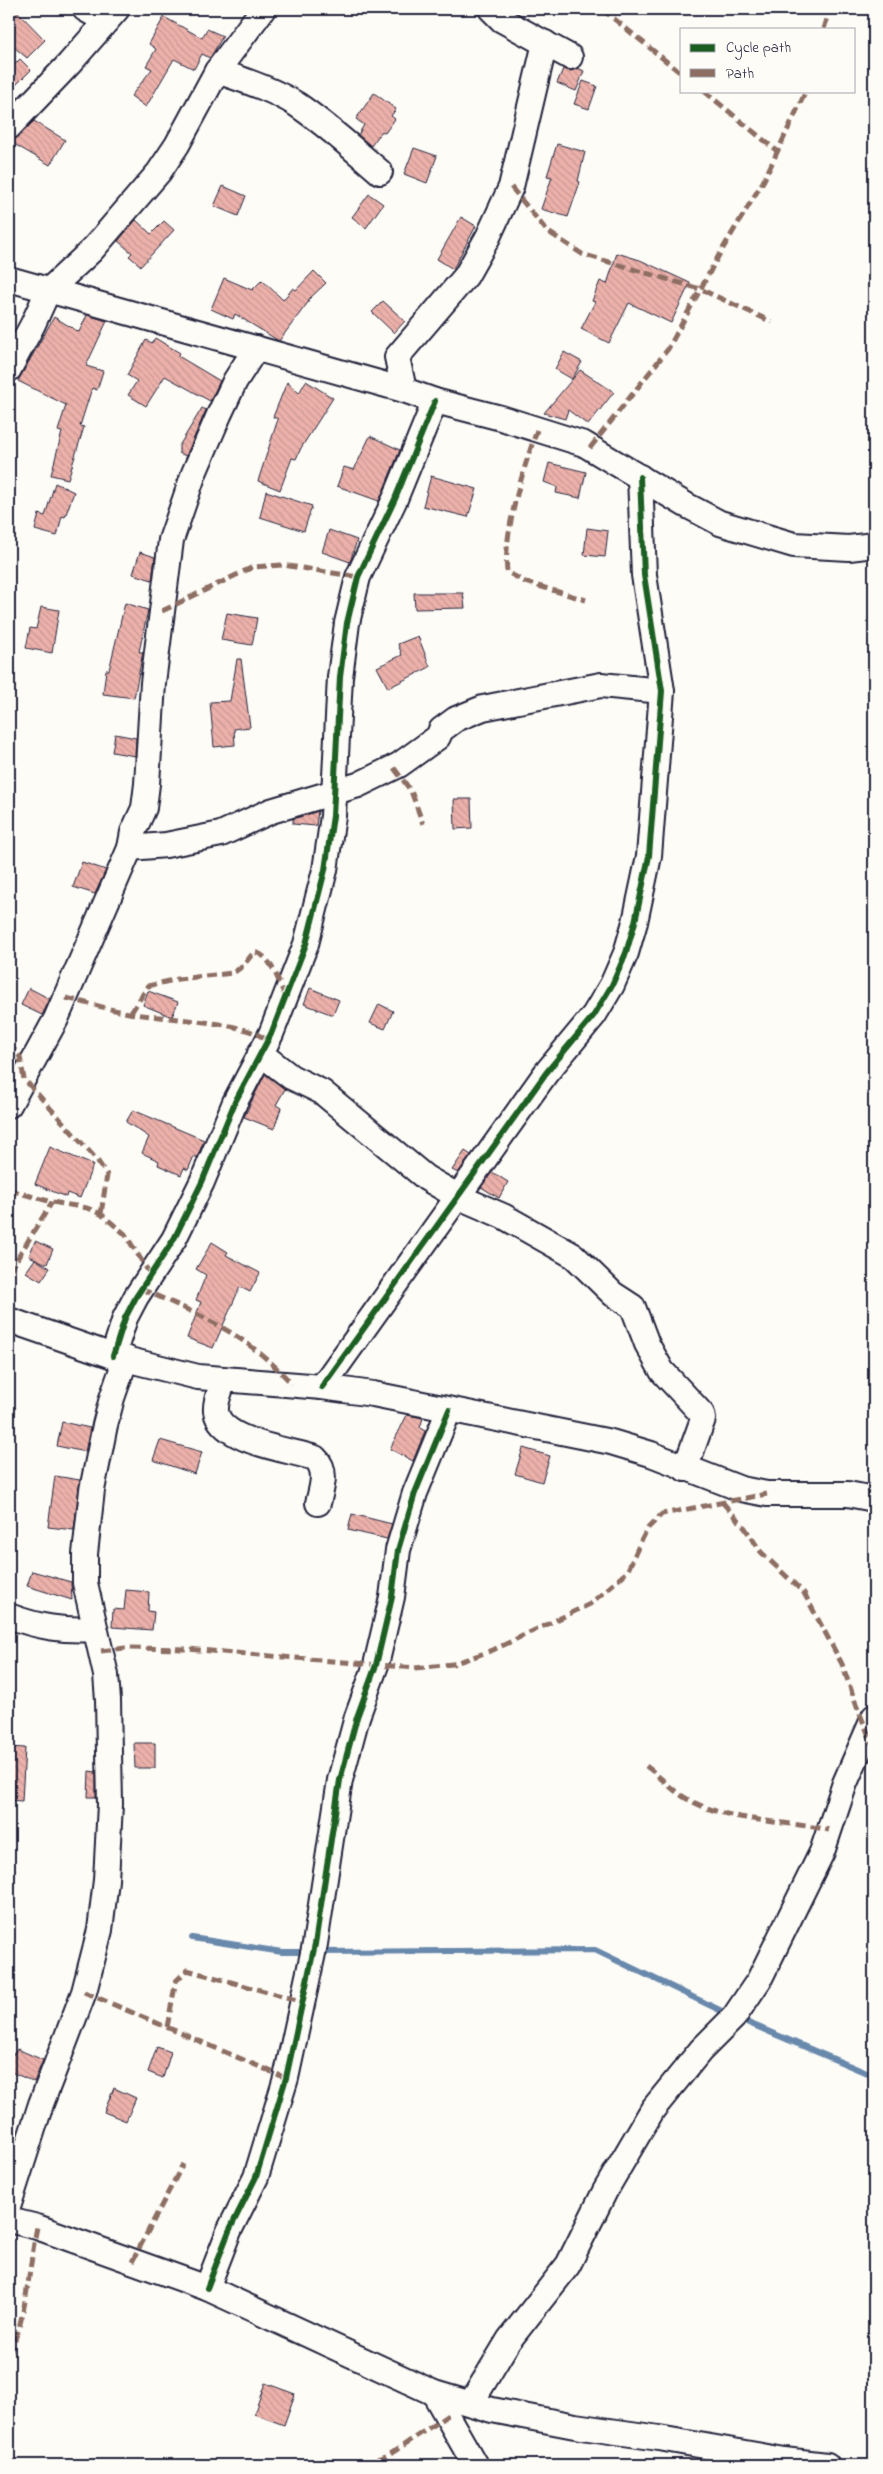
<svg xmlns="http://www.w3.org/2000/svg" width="883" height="2474" font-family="'Indie Flower',sans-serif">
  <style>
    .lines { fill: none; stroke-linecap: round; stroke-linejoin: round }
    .stream { stroke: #6989ac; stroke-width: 6 }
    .building { fill: url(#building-back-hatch); stroke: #22223b }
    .minor-casing { stroke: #22223b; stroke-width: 28 }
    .minor { stroke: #fdfcf7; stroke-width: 24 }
    .quiet { stroke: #8d6e63; stroke-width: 5; stroke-dasharray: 10 5; stroke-linecap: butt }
    .cycleway-casing { stroke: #fdfcf7; stroke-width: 9 }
    .cycleway { stroke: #1b5e20; stroke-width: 6 }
  </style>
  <defs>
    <pattern id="building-back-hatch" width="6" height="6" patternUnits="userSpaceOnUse" patternTransform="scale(1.25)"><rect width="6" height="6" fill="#ecb1aa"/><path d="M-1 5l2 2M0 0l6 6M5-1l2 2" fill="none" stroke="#ca9893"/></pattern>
  </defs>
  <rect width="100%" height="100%" fill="#fdfcf7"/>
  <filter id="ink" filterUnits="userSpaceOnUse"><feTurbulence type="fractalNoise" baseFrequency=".02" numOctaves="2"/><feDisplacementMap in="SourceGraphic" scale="10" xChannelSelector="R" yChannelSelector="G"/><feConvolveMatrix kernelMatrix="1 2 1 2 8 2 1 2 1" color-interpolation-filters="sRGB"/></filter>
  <g filter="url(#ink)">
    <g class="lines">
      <!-- stream -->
      <g class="stream">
        <path d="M192,1938L282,1952H307"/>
        <path d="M317,1952L595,1950L730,2015"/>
        <path d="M739,2019L874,2076"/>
      </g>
    </g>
    <!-- building -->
    <g class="building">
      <path d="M9,9H15L45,40L27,58L9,43Z"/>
      <path d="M164,17L202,38L207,29L223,36L210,58L202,54L194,69L174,59L146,107L131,96L152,69L146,66L156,49L149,44Z"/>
      <path d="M20,59L31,70L9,92V70Z"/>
      <path d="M578,68L584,71L576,91L557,83L563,69L571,71Z"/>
      <path d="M583,81L597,86L589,109L574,104Z"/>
      <path d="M374,93L396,109L391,116L395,119L385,133L382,131L371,146L358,135L364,125L356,119Z"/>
      <path d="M34,121L65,140L50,165L9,141L19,136Z"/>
      <path d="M557,144L585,152L578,181L580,182L568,217L541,209L552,177L547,176Z"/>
      <path d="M414,148L437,156L427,183L404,174Z"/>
      <path d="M223,186L246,196L238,216L214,206Z"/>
      <path d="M369,194L383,204L366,228L352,217Z"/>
      <path d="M461,217L476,226L453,269L437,259Z"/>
      <path d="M136,220L151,234L164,221L174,230L141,266L129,256L132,253L118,241Z"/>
      <path d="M617,253L640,260L690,283L671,323L629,303L609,343L581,329L595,302L592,301L600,281L607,284Z"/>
      <path d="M314,271L326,283L308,300L309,301L279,341L235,314L233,319L211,309L224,278L252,290L262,280L283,300L293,288L296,290Z"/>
      <path d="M383,301L405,321L394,333L372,312Z"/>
      <path d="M87,315L107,321L86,366L103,371L97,390L92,388L80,426L84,427L68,479L51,475L62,432L58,431L66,405L18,381L54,317L79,332Z"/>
      <path d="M155,338L180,353L178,356L220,381L210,401L165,376L146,406L128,395L137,381L127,375L146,340L152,343Z"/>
      <path d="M564,352L582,362L572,379L555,369Z"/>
      <path d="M580,370L614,392L588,425L568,410L565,419L544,413Z"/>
      <path d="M306,381L333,398L301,448L296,459L292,458L280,490L258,481L278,419L273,417L287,382L299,393Z"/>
      <path d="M202,408L206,410L186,456L179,453V446Z"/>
      <path d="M370,436L400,450L379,501L337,486L344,467L354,470Z"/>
      <path d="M549,463L586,472L580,498L556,493L557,487L544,482Z"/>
      <path d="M431,476L477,489L468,517L423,506Z"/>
      <path d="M55,483L74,492L65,517L62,516L57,536L35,530L39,514L45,516Z"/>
      <path d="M266,491L312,506L304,531L260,517Z"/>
      <path d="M587,528L608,531L605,557L584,555Z"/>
      <path d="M329,530L357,540L350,562L322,552Z"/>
      <path d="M140,552L155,557L152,580L133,574Z"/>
      <path d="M414,593H463L465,608L415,609Z"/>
      <path d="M125,603L148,610L139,652H143L134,698L103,694L106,670H109Z"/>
      <path d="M41,607L59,610L52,653L26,648L30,628L36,629Z"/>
      <path d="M227,613L257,618L252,645L221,640Z"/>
      <path d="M418,636L430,667L388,688L377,667L402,655L398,644Z"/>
      <path d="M237,659H241L250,727L234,729L235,745L214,747L210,702L230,701Z"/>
      <path d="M115,734L136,738L135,756L112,752Z"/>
      <path d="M454,799H471L472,828L455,829Z"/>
      <path d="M318,811L316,826L293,824V819Z"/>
      <path d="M82,862L106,870L95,894L73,887Z"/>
      <path d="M29,988L50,999L42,1015L21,1005Z"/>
      <path d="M310,988L339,1000L333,1015L304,1004Z"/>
      <path d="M148,991L178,1002L172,1017L143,1005Z"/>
      <path d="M379,1004L393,1011L385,1029L370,1023Z"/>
      <path d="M265,1074L285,1089L276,1105L281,1108L274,1129L244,1117Z"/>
      <path d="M133,1110L204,1140L197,1158L194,1156L188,1170L184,1168L181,1175L158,1165L159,1161L142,1153L149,1137L126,1122Z"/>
      <path d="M50,1147L93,1165L80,1198L67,1193L66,1197L35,1184Z"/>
      <path d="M465,1151L471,1155L458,1173L452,1170Z"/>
      <path d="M492,1172L508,1182L499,1198L481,1187Z"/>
      <path d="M35,1241L53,1249L47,1264L29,1256Z"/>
      <path d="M212,1242L228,1252L226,1255L260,1273L250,1292L240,1287L213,1348L187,1338L201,1302L196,1300L206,1275L196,1269Z"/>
      <path d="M35,1259L50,1268L41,1281L26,1272Z"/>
      <path d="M407,1415L423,1418L420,1428L425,1431L413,1461L390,1449Z"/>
      <path d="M62,1422L90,1428L85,1452L57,1446Z"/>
      <path d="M160,1440L202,1452L195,1474L153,1460Z"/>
      <path d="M523,1448L550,1456L542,1482L515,1474Z"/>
      <path d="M55,1476L80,1480L74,1530L48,1527Z"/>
      <path d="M352,1514L392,1524L387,1539L348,1530Z"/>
      <path d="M32,1571L71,1582L72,1600L27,1586Z"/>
      <path d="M126,1590L149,1592L148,1611L154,1612L152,1630L112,1627L113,1609L124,1610Z"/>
      <path d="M134,1743H155V1768H135Z"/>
      <path d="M9,1747L25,1748L22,1801L9,1800Z"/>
      <path d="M89,1771L96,1772V1797H88Z"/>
      <path d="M157,2047L171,2052L163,2078L148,2072Z"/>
      <path d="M17,2049L43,2060L34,2082L9,2071V2053L14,2054Z"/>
      <path d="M114,2088L136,2098L126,2121L104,2112Z"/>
      <path d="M265,2383L295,2394L284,2425L254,2414Z"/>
    </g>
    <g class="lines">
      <defs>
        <g id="minor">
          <path d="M85,9L106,21"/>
          <path d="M491,9L502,20L570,57"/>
          <path d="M217,71C243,80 272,89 296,104C326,124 353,149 380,172"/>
          <path d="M9,127L69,64L117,9"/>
          <path d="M9,279L404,390L435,401L501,418L584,444L686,505L720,523L794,545L849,548L874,545"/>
          <path d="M9,369L33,324L48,291L92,250L159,172L177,145L217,71L263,9"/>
          <path d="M404,390L397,357L466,276L488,237L511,187L545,43"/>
          <path d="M130,848L166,845L221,834L271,811L358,785L399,765L438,737L441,730L456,719L483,708L601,685L662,691"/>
          <path d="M260,1053L291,1077L322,1092L426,1178L459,1197L503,1216L574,1256L613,1294L633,1307L647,1344L662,1371L702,1414L703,1419L685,1469"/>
          <path d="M9,1105L56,1019L130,848L133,832L144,808L147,784L153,683L171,540L194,473L219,415L235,381L256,348"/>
          <path d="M9,1320L113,1356L198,1377L322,1387L373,1394L611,1442L651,1454L741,1489L767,1494H848L874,1499"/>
          <path d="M113,1356L125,1318L136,1297L174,1239L202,1182L235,1102L271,1034L306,944L325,870L333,816L340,677L347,623L358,577L395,499L435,401"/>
          <path d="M224,1380C221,1389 215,1401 216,1411C220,1442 291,1450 315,1458C328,1470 322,1487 318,1503"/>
          <path d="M322,1387L546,1073L594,1015L612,985L626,953L635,922L649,856L662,691L644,575L640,477"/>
          <path d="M9,1616C38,1627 63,1631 94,1629"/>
          <path d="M9,2204L41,2104L84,1992L100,1930L106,1880L110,1804L108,1700L106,1675L85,1583V1554L92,1490L105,1425L112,1398L126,1358"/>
          <path d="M9,2220L37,2227L207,2288L434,2393L492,2410L575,2426L659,2438L784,2460L827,2465"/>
          <path d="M207,2288L229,2231L256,2177L286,2078L315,1944L340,1780L357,1717L376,1665L392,1597L398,1550L415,1493L449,1410"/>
          <path d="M434,2393L475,2465"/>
          <path d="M471,2403L509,2340L568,2265L605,2191L653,2109L701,2050L734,2017L759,1980L822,1852L845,1783L874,1717"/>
        </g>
      </defs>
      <!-- minor casing -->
      <use href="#minor" class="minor-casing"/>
      <!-- minor -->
      <use href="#minor" class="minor"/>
      <!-- quiet -->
      <g class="quiet">
        <path d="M602,9L682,74"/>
        <path d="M824,29L830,9"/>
        <path d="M704,91L777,151"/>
        <path d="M511,187L547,231L582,254L700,289L772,322"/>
        <path d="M537,430C524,467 503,532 507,572L525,582L586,600"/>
        <path d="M590,448L668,349L719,255L764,180L806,91"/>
        <path d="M870,546L874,513"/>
        <path d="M162,611L253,567L283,565L358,577"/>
        <path d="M394,768L411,791L423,824"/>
        <path d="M66,998C87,1003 108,1009 129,1013C159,1019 250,1021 267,1041"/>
        <path d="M131,1013L148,986L178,979L233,973L243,966L254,952C271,954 279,983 286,998"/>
        <path d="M9,1043L20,1057L24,1079L97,1160L107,1175L101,1214"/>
        <path d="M9,1190L52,1202L87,1208L101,1214L125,1234L150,1274"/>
        <path d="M9,1272L52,1202"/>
        <path d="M141,1289C201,1315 247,1334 292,1384"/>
        <path d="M723,1503L745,1528L761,1552L804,1593L842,1664L857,1707L874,1748"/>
        <path d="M101,1651L125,1648L187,1649L415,1668L453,1664L493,1650L590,1604L627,1572L641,1541L648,1528L662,1514L767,1494"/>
        <path d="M646,1766C661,1777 674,1793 691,1801C734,1823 783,1820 829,1830"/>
        <path d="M84,1992L286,2078"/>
        <path d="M167,2027L176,1981L187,1970L304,2002"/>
        <path d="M132,2262L183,2164"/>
        <path d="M9,2354C28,2313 28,2271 37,2227"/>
        <path d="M362,2465L386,2457"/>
        <path d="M381,2465L386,2457L448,2415"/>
      </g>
      <defs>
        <g id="cycleway">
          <path d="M113,1356L125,1318L136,1297L174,1239L202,1182L235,1102L271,1034L306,944L325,870L333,816L340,677L347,623L358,577L395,499L435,401"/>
          <path d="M322,1387L546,1073L594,1015L612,985L626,953L635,922L649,856L662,691L644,575L640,477"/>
          <path d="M207,2288L229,2231L256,2177L286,2078L315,1944L340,1780L357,1717L376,1665L392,1597L398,1550L415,1493L449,1410"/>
        </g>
      </defs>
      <!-- cycleway casing -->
      <use href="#cycleway" class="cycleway-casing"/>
      <!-- cycleway -->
      <use href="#cycleway" class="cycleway"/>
    </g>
  </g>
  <!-- margin -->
  <rect width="883" height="2474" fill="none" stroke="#fdfcf7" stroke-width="30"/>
  <rect x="15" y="15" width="853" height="2444" fill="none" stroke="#22223b" stroke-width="2" filter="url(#ink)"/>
  <!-- legend -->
  <rect x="680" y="28" width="175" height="65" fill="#fdfcf7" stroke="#a5a5ac"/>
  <rect x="690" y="44" width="25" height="8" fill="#1b5e20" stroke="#a5a5ac"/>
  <text x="726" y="52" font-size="15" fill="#22223b">Cycle path</text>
  <rect x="690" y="69" width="25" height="8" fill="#8d6e63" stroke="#a5a5ac"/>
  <text x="726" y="78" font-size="15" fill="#22223b">Path</text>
</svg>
